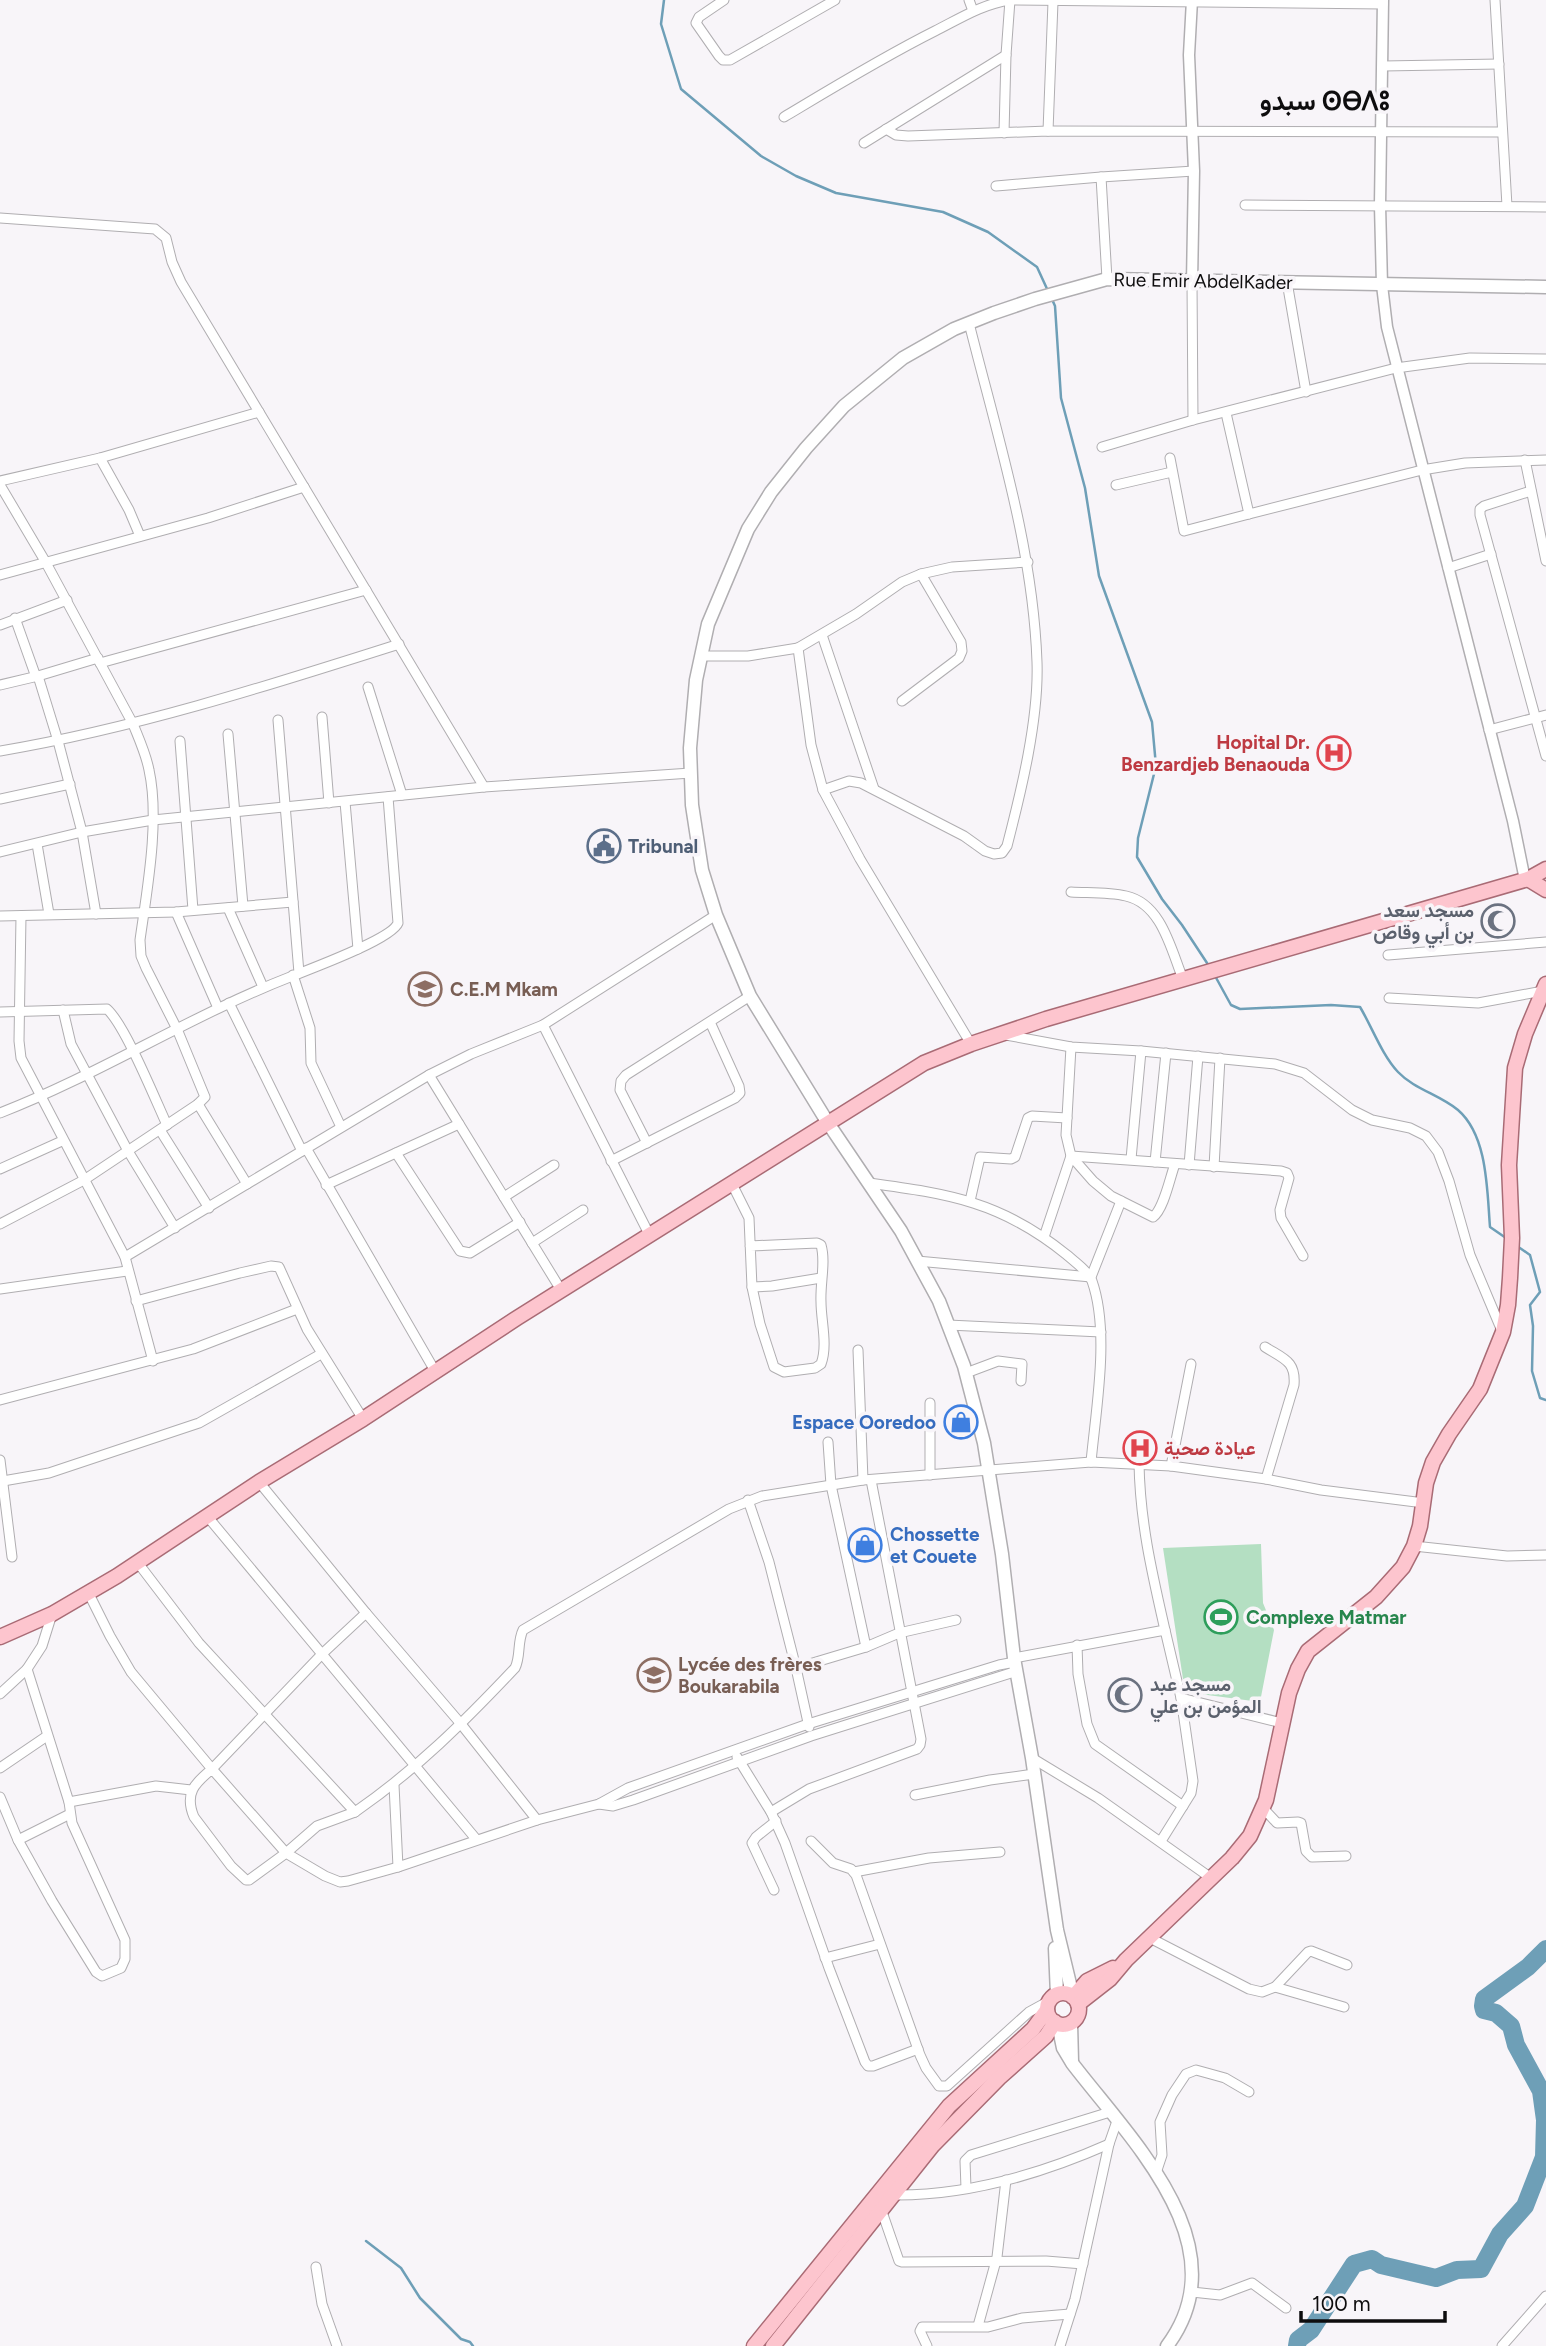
<svg xmlns="http://www.w3.org/2000/svg" width="1546" height="2346" font-family="Figtree,Vazirmatn,'Noto Sans Tifinagh',sans-serif">
  <style>
    .green { fill: #b4dfc2 }
    .lines { fill: none; stroke-linecap: round; stroke-linejoin: round }
    .stream { stroke: #6e9fb7; stroke-width: 2.5 }
    .river { stroke: #6e9fb7; stroke-width: 18 }
    .minor-casing { stroke: #b0aeb1; stroke-width: 11 }
    .tertiary-casing { stroke: #b0aeb1; stroke-width: 13 }
    .secondary-casing { stroke: #b0aeb1; stroke-width: 15 }
    .primary-casing { stroke: #a96b75; stroke-width: 17 }
    .minor { stroke: #fff; stroke-width: 9 }
    .tertiary { stroke: #fff; stroke-width: 10 }
    .secondary { stroke: #fff; stroke-width: 12 }
    .primary { stroke: #fdc5ce; stroke-width: 14 }
    .labels { text-anchor: middle; dominant-baseline: central; stroke-width: 7; stroke-linejoin: round; paint-order: stroke }
    .street-label { font-size: 19px; fill: #0e0d0e; stroke: #f8f5f9 }
    .health-label { font-size: 19px; font-weight: bold; fill: #be3a42; stroke: #f8f5f9; text-anchor: end }
    .service-label { font-size: 19px; font-weight: bold; fill: #4e5e75; stroke: #f8f5f9; text-anchor: start }
    .worship-label { font-size: 19px; font-weight: bold; fill: #5b616d; stroke: #f8f5f9; text-anchor: end }
    .education-label { font-size: 19px; font-weight: bold; fill: #785e54; stroke: #f8f5f9; text-anchor: start }
    .shop-label { font-size: 19px; font-weight: bold; fill: #366cbe; stroke: #f8f5f9; text-anchor: end }
    .leisure-label { font-size: 19px; font-weight: bold; fill: #27864d; stroke: #f8f5f9; text-anchor: start }
    .district-label { font-size: 26px; font-weight: bold; fill: #0e0d0e; stroke: #f8f5f9 }
  </style>
  <rect width="100%" height="100%" fill="#f8f5f9"/>
  <!-- green -->
  <path class="green" d="M1261,1544L1263,1603L1274,1630L1260,1702L1185,1692L1163,1548Z"/>
  <g class="lines">
    <!-- stream -->
    <g class="stream">
      <path d="M664,0L661,24L681,89L761,156L796,176L836,193L943,212L988,232L1037,267L1048,291"/>
      <path d="M1051,297L1055,306L1061,398L1085,488L1099,576L1152,722L1156,766L1138,838L1137,857L1162,899L1182,925L1209,966"/>
      <path d="M1214,974L1231,1005L1240,1009L1331,1005L1360,1007C1372,1027 1382,1055 1398,1072C1414,1089 1440,1095 1458,1110C1488,1136 1487,1191 1490,1227L1506,1238"/>
      <path d="M1517,1246L1530,1255L1540,1292L1530,1305L1533,1326L1532,1371L1540,1398L1546,1400"/>
      <path d="M366,2241L401,2268L420,2298L461,2339L470,2342L473,2346"/>
    </g>
    <!-- river -->
    <path class="river" d="M1297,2346L1298,2340L1311,2330L1354,2264L1372,2259L1381,2265L1436,2278L1457,2270L1481,2269L1500,2234L1525,2206L1544,2157L1545,2120L1541,2091L1516,2045L1511,2026L1496,2013L1484,2010L1483,2006L1484,1999L1528,1967L1546,1949"/>
    <defs>
      <g id="minor">
        <path d="M724,0L699,17L696,23L719,56L723,60H730L835,0"/>
        <path d="M969,0L973,11"/>
        <path d="M1495,0L1507,206"/>
        <path d="M1383,66L1499,64"/>
        <path d="M784,117C834,87 883,57 935,31C959,19 982,4 1010,0L1383,4"/>
        <path d="M886,129L896,135L908,136L1048,131L1502,132"/>
        <path d="M1048,131L1053,2"/>
        <path d="M1004,133L1006,55L1010,0"/>
        <path d="M864,143L1006,55"/>
        <path d="M1101,177L1107,279"/>
        <path d="M996,186L1101,177L1194,171"/>
        <path d="M1245,205L1546,207"/>
        <path d="M0,218L155,229L166,238L172,262L181,282L484,787"/>
        <path d="M1192,282L1193,420"/>
        <path d="M1287,282L1306,392"/>
        <path d="M1226,413L1249,514L1422,470L1465,463L1546,460"/>
        <path d="M1102,447L1193,420L1396,368L1470,358L1546,359"/>
        <path d="M100,458L129,510L140,536"/>
        <path d="M1170,458L1184,531L1249,514"/>
        <path d="M1525,460L1546,561"/>
        <path d="M0,481L100,458L259,412"/>
        <path d="M0,485L45,561L133,724C139,739 146,754 149,770C160,820 147,890 140,940L141,956L146,968L177,1029L205,1097L198,1104L84,1180L0,1224"/>
        <path d="M1116,485L1172,472"/>
        <path d="M1531,491L1484,506L1480,509V515L1546,756"/>
        <path d="M1448,568L1491,554"/>
        <path d="M0,575L208,518L304,487"/>
        <path d="M15,618L36,677"/>
        <path d="M0,625L67,600"/>
        <path d="M822,635L874,789"/>
        <path d="M701,656H748L798,648"/>
        <path d="M100,663L366,590"/>
        <path d="M38,676L58,741L82,832L96,914"/>
        <path d="M0,685L38,676L98,658"/>
        <path d="M368,687L402,795"/>
        <path d="M902,701L959,658L962,651L961,642L921,574"/>
        <path d="M322,717L329,803"/>
        <path d="M278,720L299,973"/>
        <path d="M1489,730L1546,715"/>
        <path d="M228,734L243,906"/>
        <path d="M180,741L193,910"/>
        <path d="M0,751C136,728 267,686 399,644"/>
        <path d="M823,790L849,781L861,783L964,836L985,851L994,854L1002,853L1007,846C1021,792 1039,719 1037,662C1033,547 997,435 969,323"/>
        <path d="M0,799L70,784"/>
        <path d="M345,802L358,949"/>
        <path d="M37,844L49,914"/>
        <path d="M0,852L82,832L153,820L484,787L691,773"/>
        <path d="M1071,892C1089,893 1109,892 1126,896C1162,904 1171,950 1183,979"/>
        <path d="M228,908L263,987"/>
        <path d="M176,912L218,1008"/>
        <path d="M0,916L176,912L293,902"/>
        <path d="M21,916L19,1041L21,1058L125,1257L153,1361"/>
        <path d="M1388,955L1546,942"/>
        <path d="M293,975L310,1028L311,1063L341,1127"/>
        <path d="M1389,998L1478,1003L1543,991"/>
        <path d="M229,1003L302,1151"/>
        <path d="M63,1010L71,1044L128,1151L175,1228"/>
        <path d="M0,1012L107,1009C125,1025 155,1099 167,1125"/>
        <path d="M543,1025L650,1236"/>
        <path d="M1006,1035L1071,1047L1141,1051L1275,1064L1304,1073L1352,1110L1372,1120L1410,1128L1426,1136L1438,1152L1449,1181L1470,1255L1502,1331"/>
        <path d="M971,1044L860,859L823,790L811,745L798,648L856,614L902,582L921,574L952,567L1028,562"/>
        <path d="M1071,1047L1066,1135L1071,1156L1093,1181L1111,1196L1153,1217C1164,1209 1170,1177 1175,1164"/>
        <path d="M429,1075L561,1290"/>
        <path d="M198,1104L247,1184"/>
        <path d="M0,1113C100,1074 190,1016 290,977C310,969 392,939 398,923L388,797"/>
        <path d="M160,1130L209,1208"/>
        <path d="M647,1143L620,1090L621,1081L626,1075L750,996"/>
        <path d="M306,1148L435,1371"/>
        <path d="M396,1153L460,1251L470,1253L520,1222"/>
        <path d="M1131,1159L1141,1051"/>
        <path d="M611,1161L735,1098L740,1093L739,1086L710,1022"/>
        <path d="M1155,1162L1166,1053"/>
        <path d="M1189,1165L1198,1056"/>
        <path d="M1214,1167L1220,1058"/>
        <path d="M0,1169L62,1141"/>
        <path d="M869,1183C950,1194 1002,1202 1067,1255C1075,1262 1088,1271 1092,1281C1110,1332 1096,1408 1091,1462"/>
        <path d="M732,1184L749,1218L752,1287L760,1324L774,1367L784,1372L815,1368L821,1364C828,1345 821,1321 821,1302C820,1283 826,1262 821,1245L817,1243L750,1246"/>
        <path d="M326,1185L459,1124"/>
        <path d="M504,1197L554,1165"/>
        <path d="M970,1201L980,1157L1011,1159L1015,1157L1028,1118L1032,1116L1067,1118"/>
        <path d="M1044,1237L1071,1156L1281,1171L1287,1173L1289,1178L1280,1210L1281,1218L1303,1256"/>
        <path d="M532,1243L583,1210"/>
        <path d="M125,1257L429,1075L471,1054L543,1025L716,915"/>
        <path d="M917,1261L1091,1277L1121,1201"/>
        <path d="M752,1287L772,1286L821,1278"/>
        <path d="M0,1289L127,1271"/>
        <path d="M136,1301L240,1273L271,1266L279,1267L307,1329L363,1419"/>
        <path d="M948,1325L1101,1332"/>
        <path d="M1265,1347C1284,1359 1296,1361 1294,1385L1266,1479"/>
        <path d="M858,1350L863,1480"/>
        <path d="M966,1373L998,1361L1022,1364L1021,1381"/>
        <path d="M0,1400L193,1349L297,1309"/>
        <path d="M930,1403V1475"/>
        <path d="M828,1442L831,1485L866,1647"/>
        <path d="M0,1460L12,1557"/>
        <path d="M1139,1463C1140,1522 1152,1573 1165,1630"/>
        <path d="M1171,1466L1191,1364"/>
        <path d="M3,1481L49,1473L199,1423L321,1354"/>
        <path d="M259,1482L366,1613"/>
        <path d="M748,1500L769,1562L796,1668L809,1727"/>
        <path d="M207,1516L476,1839"/>
        <path d="M1414,1546L1507,1556L1546,1555"/>
        <path d="M138,1563L199,1643L355,1812C417,1769 464,1722 515,1668C521,1656 517,1642 523,1630L729,1509L762,1496L863,1480L1091,1462L1171,1466L1266,1479L1321,1490L1424,1503"/>
        <path d="M88,1592L110,1636L131,1672L212,1769L322,1654L366,1613L461,1724L537,1820"/>
        <path d="M1077,1645L1078,1674L1087,1724L1095,1744L1183,1806"/>
        <path d="M1014,1658L1165,1630L1181,1698L1193,1781L1191,1793L1161,1841"/>
        <path d="M796,1668L866,1647L899,1633L956,1620"/>
        <path d="M0,1694L27,1669"/>
        <path d="M1181,1698L1282,1723"/>
        <path d="M737,1757L771,1812L785,1843L829,1968L865,2062L868,2066H873L918,2049"/>
        <path d="M1032,1758L1098,1798L1211,1878"/>
        <path d="M0,1768L47,1736"/>
        <path d="M394,1785L398,1867L537,1820L599,1804L628,1788L808,1724L999,1665L1015,1662"/>
        <path d="M915,1795L990,1780L1034,1774"/>
        <path d="M0,1797L18,1840L52,1901L96,1972L102,1976L121,1968L125,1959V1940L72,1823L69,1802L27,1669L42,1646L52,1614"/>
        <path d="M69,1802L156,1786L191,1790"/>
        <path d="M599,1804L613,1806L633,1800L811,1736L1017,1671"/>
        <path d="M1263,1808L1277,1823L1298,1822L1301,1823L1306,1851L1312,1857L1346,1856"/>
        <path d="M355,1812L317,1826L286,1853L249,1880H246L231,1866L194,1817C184,1793 195,1783 212,1769L286,1853L325,1876L340,1882L348,1881L398,1867"/>
        <path d="M771,1812L809,1789L917,1749L920,1745L921,1739L871,1480"/>
        <path d="M18,1840L70,1814"/>
        <path d="M811,1841L833,1863L851,1869L856,1875L920,2055L926,2068L939,2086H947L1029,2012L1049,2001"/>
        <path d="M854,1872L929,1858L1000,1852"/>
        <path d="M774,1890L752,1843L756,1837L776,1821"/>
        <path d="M1150,1938L1249,1989L1262,1992L1275,1987L1308,1952L1311,1951L1347,1965"/>
        <path d="M825,1958L880,1944"/>
        <path d="M1275,1987L1344,2007"/>
        <path d="M1157,2170L1162,2155L1160,2122L1172,2095L1186,2074L1196,2070L1207,2073L1225,2078L1249,2092"/>
        <path d="M966,2188L965,2161L971,2155L1110,2112"/>
        <path d="M893,2195C967,2196 1041,2174 1109,2144"/>
        <path d="M880,2206L899,2261L902,2262L1046,2261L1083,2264"/>
        <path d="M316,2267L322,2304L337,2346"/>
        <path d="M1192,2292L1220,2295L1252,2283L1286,2308"/>
        <path d="M978,2326L997,2257L1006,2180"/>
        <path d="M927,2346L920,2331L922,2327H988L1022,2318L1070,2314"/>
        <path d="M1060,2346L1075,2299L1109,2144L1117,2121"/>
        <path d="M1502,2346L1546,2296"/>
      </g>
      <g id="tertiary">
        <path d="M1383,0L1380,205L1382,285L1387,327L1513,821L1525,880"/>
        <path d="M1192,282L1194,171L1189,55L1192,0"/>
      </g>
      <g id="secondary">
        <path d="M1055,1948L1057,1995"/>
        <path d="M1069,1994L1070,1984L1057,1930L1032,1758L1014,1658L1002,1554L984,1443L964,1366L939,1301L901,1231L828,1123L750,996L716,915L702,870L692,805L690,748L696,680L708,624L748,529L771,492L806,448L844,406L903,358L954,329L994,313L1035,299L1107,279L1546,287"/>
        <path d="M1071,2023L1072,2062"/>
        <path d="M1058,2024L1063,2048L1072,2063C1130,2139 1242,2246 1167,2346"/>
      </g>
      <g id="primary">
        <path d="M1528,879L1546,890"/>
        <path d="M0,1637L52,1614L117,1576L259,1482L363,1419L517,1318L924,1063L971,1044L1046,1019L1528,879L1546,869"/>
        <circle cx="1063" cy="2009" r="16"/>
        <path d="M1073,1997L1087,1981L1113,1968"/>
        <path d="M1078,2004L1110,1979L1126,1960L1232,1858L1250,1836L1266,1800L1289,1693L1298,1669L1308,1651L1376,1597L1403,1567L1414,1546L1420,1526L1426,1483L1433,1462L1449,1434L1480,1389L1503,1332L1508,1305L1510,1278L1512,1238L1509,1165L1515,1068L1525,1034L1546,984"/>
        <path d="M754,2346L949,2106L1033,2029L1047,2010"/>
        <path d="M773,2346L933,2145L999,2078L1046,2036L1055,2022"/>
      </g>
    </defs>
    <!-- minor casing -->
    <use href="#minor" class="minor-casing"/>
    <!-- tertiary casing -->
    <use href="#tertiary" class="tertiary-casing"/>
    <!-- secondary casing -->
    <use href="#secondary" class="secondary-casing"/>
    <!-- primary casing -->
    <use href="#primary" class="primary-casing"/>
    <!-- minor -->
    <use href="#minor" class="minor"/>
    <!-- tertiary -->
    <use href="#tertiary" class="tertiary"/>
    <!-- secondary -->
    <use href="#secondary" class="secondary"/>
    <!-- primary -->
    <use href="#primary" class="primary"/>
  </g>
  <!-- icons -->
  <defs>
    <symbol id="hospital-ring" viewBox="-11 -11 22 22"><circle r="9.5" fill="#f8f5f9" stroke="#e0444e" stroke-width="1.5"/><path d="M-5-5h3v3.5h4V-5h3V5h-3V1.5h-4V5h-3Z" fill="#e0444e"/></symbol>
    <symbol id="civic-ring" viewBox="-11 -11 22 22"><circle r="9.5" fill="#f8f5f9" stroke="#5c6f8a" stroke-width="1.5"/><path d="M-.6-6.5H3V-4.5H.6V-3L4-1V1h2V6H-6V1h2V-1L-.6-3ZM-1.2 2.5V6h2.4V2.5Z" fill="#5c6f8a"/></symbol>
    <symbol id="mosque-ring" viewBox="-11 -11 22 22"><circle r="9.5" fill="#f8f5f9" stroke="#6b7280" stroke-width="1.5"/><path d="M3.5-4.9A6 6 0 1 0 3.5 4.9A5 5 0 1 1 3.5-4.9Z" fill="#6b7280"/></symbol>
    <symbol id="school-ring" viewBox="-11 -11 22 22"><circle r="9.5" fill="#f8f5f9" stroke="#8d6e63" stroke-width="1.5"/><path d="M0-5L7-2L0 1L-7-2ZM-4 1L0 2.5L4 1V4Q0 6-4 4Z" fill="#8d6e63"/></symbol>
    <symbol id="shop-ring" viewBox="-11 -11 22 22"><circle r="9.5" fill="#f8f5f9" stroke="#3f7fe0" stroke-width="1.5"/><path d="M-5-2.5h2.3a2.7 3.5 0 0 1 5.4 0H5L5.5 6h-11ZM-1.5-2.5h3a1.5 2.3 0 0 0-3 0Z" fill="#3f7fe0"/></symbol>
    <symbol id="stadium-ring" viewBox="-11 -11 22 22"><circle r="9.5" fill="#f8f5f9" stroke="#2e9e5b" stroke-width="1.5"/><path d="M0-5a6.5 5 0 1 0 0 10a6.5 5 0 1 0 0-10ZM-3.5-1.8h7v3.6h-7Z" fill="#2e9e5b"/></symbol>
  </defs>
  <g fill-rule="evenodd">
    <use href="#hospital-ring" x="1315" y="734" width="38" height="38"/>
    <use href="#civic-ring" x="585" y="827" width="38" height="38"/>
    <use href="#mosque-ring" x="1479" y="902" width="38" height="38"/>
    <use href="#school-ring" x="406" y="970" width="38" height="38"/>
    <use href="#shop-ring" x="942" y="1403" width="38" height="38"/>
    <use href="#hospital-ring" x="1121" y="1429" width="38" height="38"/>
    <use href="#shop-ring" x="846" y="1526" width="38" height="38"/>
    <use href="#stadium-ring" x="1202" y="1598" width="38" height="38"/>
    <use href="#school-ring" x="635" y="1656" width="38" height="38"/>
    <use href="#mosque-ring" x="1106" y="1676" width="38" height="38"/>
  </g>
  <g class="labels">
    <!-- street labels -->
    <g class="street-label">
      <text transform="translate(1203 281) rotate(1)">Rue Emir AbdelKader</text>
    </g>
    <!-- health labels -->
    <g class="health-label">
      <text x="1310" y="742">Hopital Dr.<tspan x="1310" dy="22">Benzardjeb Benaouda</tspan></text>
      <text x="1164" y="1448" text-anchor="start">عيادة صحية</text>
    </g>
    <!-- service labels -->
    <g class="service-label">
      <text x="628" y="846">Tribunal</text>
    </g>
    <!-- worship labels -->
    <g class="worship-label">
      <text x="1474" y="910">مسجد سعد<tspan x="1474" dy="22">بن أبي وقاص</tspan></text>
      <text x="1150" y="1684" text-anchor="start">مسجد عبد<tspan x="1150" dy="22">المؤمن بن علي</tspan></text>
    </g>
    <!-- education labels -->
    <g class="education-label">
      <text x="450" y="989">C.E.M Mkam</text>
      <text x="678" y="1664">Lycée des frères<tspan x="678" dy="22">Boukarabila</tspan></text>
    </g>
    <!-- shop labels -->
    <g class="shop-label">
      <text x="936" y="1422">Espace Ooredoo</text>
      <text x="890" y="1534" text-anchor="start">Chossette<tspan x="890" dy="22">et Couete</tspan></text>
    </g>
    <!-- leisure labels -->
    <g class="leisure-label">
      <text x="1246" y="1617">Complexe Matmar</text>
    </g>
    <!-- district labels -->
    <g class="district-label">
      <text x="1325" y="101">سبدو ⵙⴱⴷⵓ</text>
    </g>
  </g>
  <!-- scale -->
  <path d="M1301 2311v10h144v-10" fill="none" stroke="#0e0d0e" stroke-width="3.5"/>
  <text x="1312" y="2311" font-size="21" fill="#0e0d0e" stroke="#f8f5f9" stroke-width="5" paint-order="stroke">100 m</text>
</svg>
